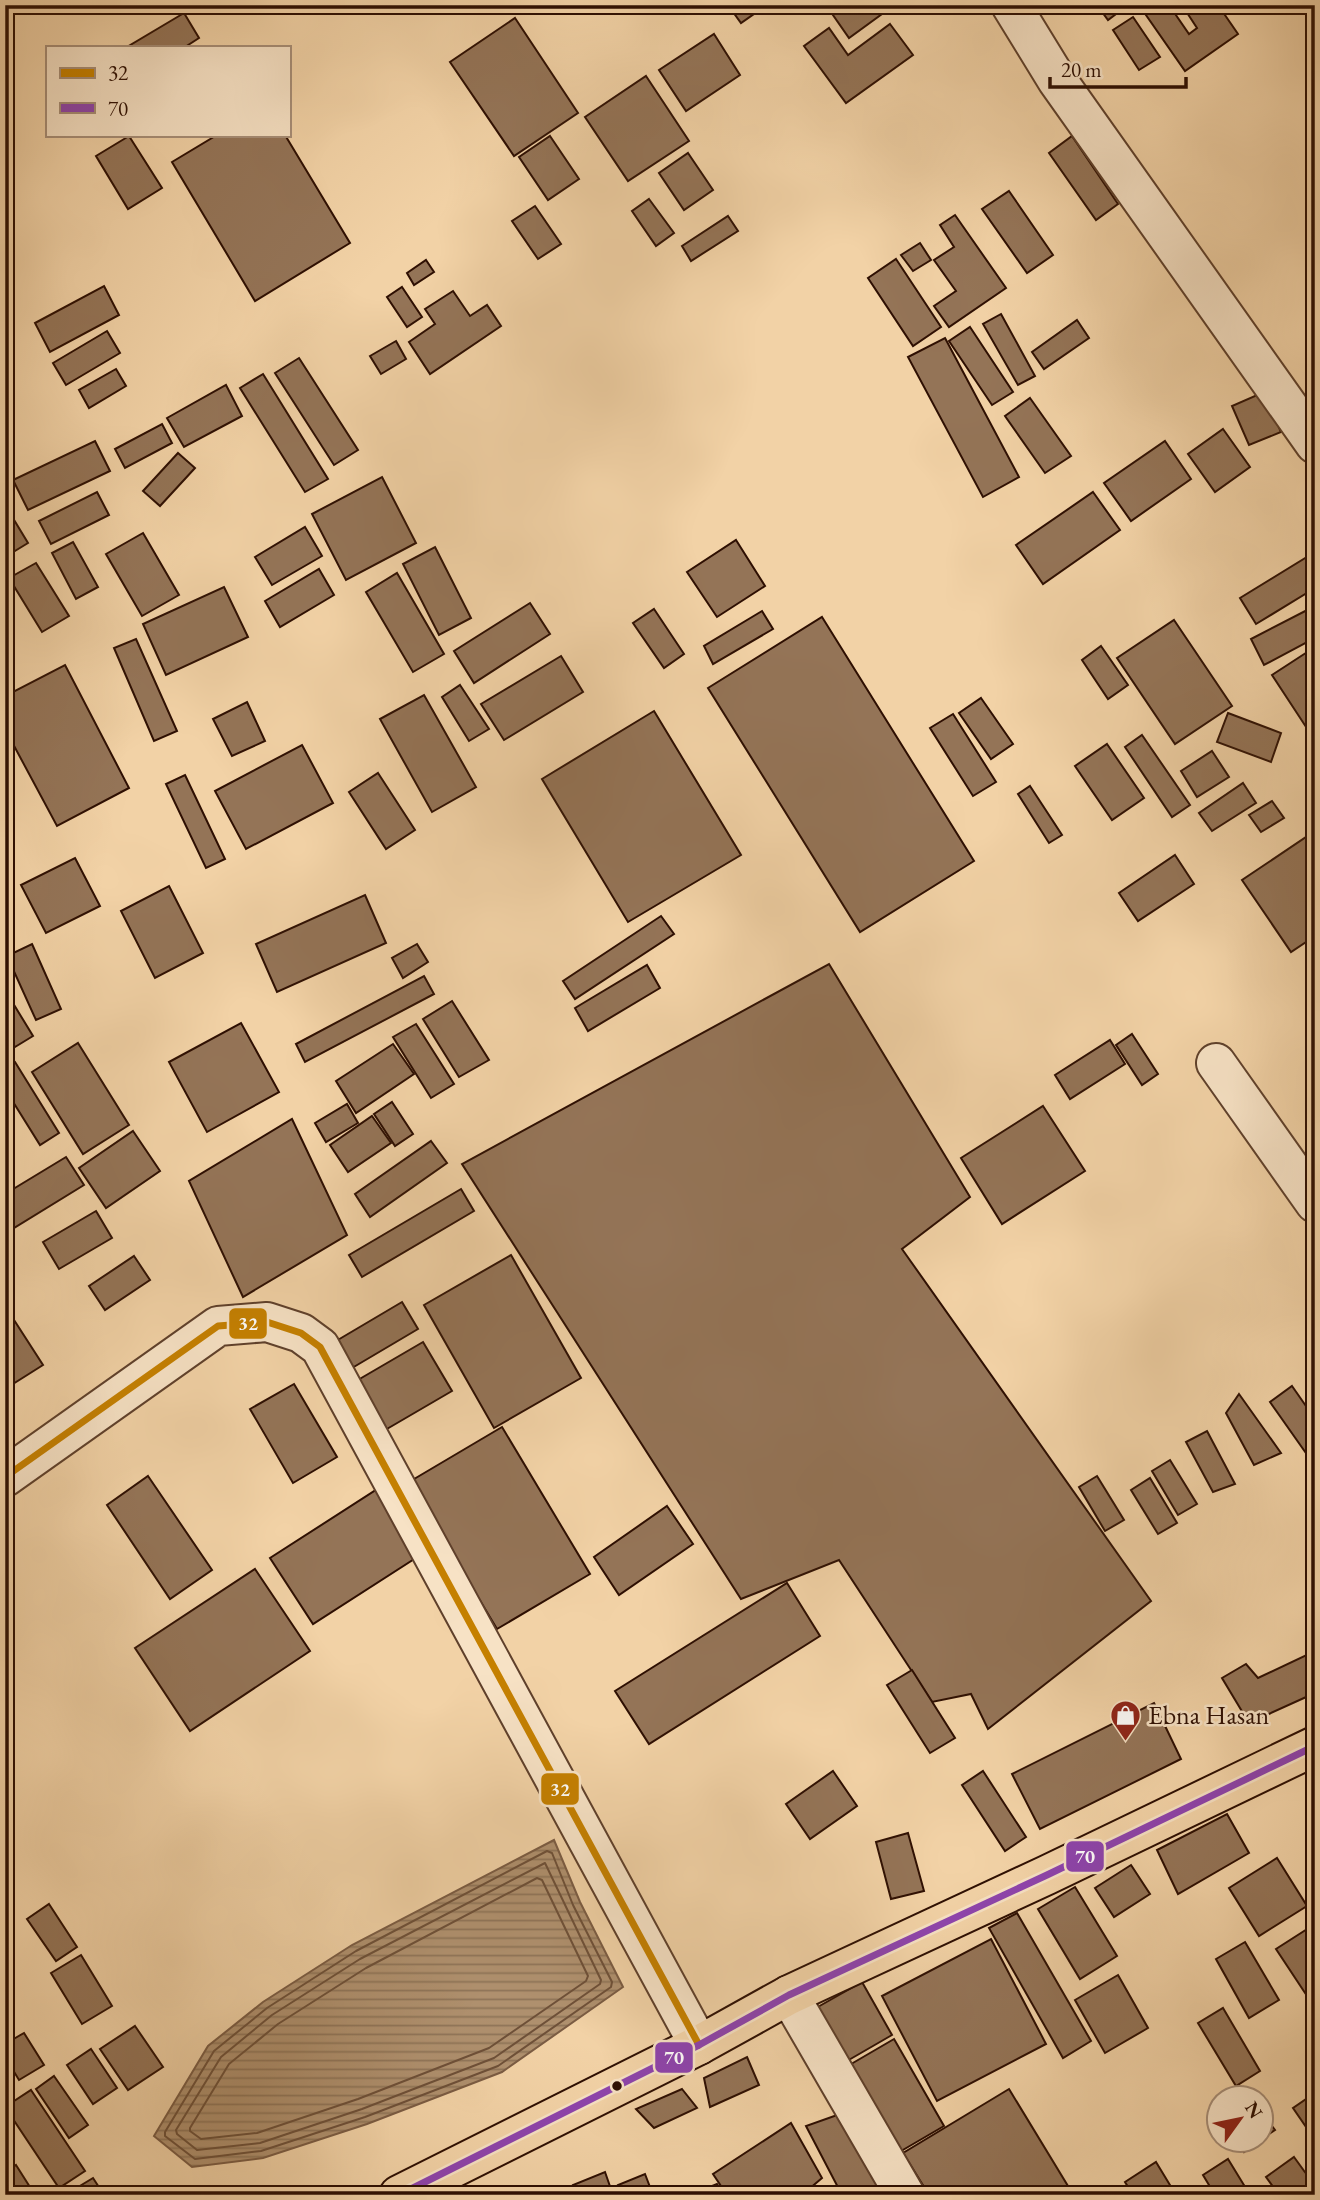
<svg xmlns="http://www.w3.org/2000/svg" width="1320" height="2200" font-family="'EB Garamond',serif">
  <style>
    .water { fill: url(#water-rules); stroke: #7b5c43; stroke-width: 2 }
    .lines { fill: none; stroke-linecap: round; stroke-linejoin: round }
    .shore { stroke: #6e5038; stroke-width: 2 }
    .building { fill: #947457; stroke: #2e0f02; stroke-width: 2 }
    .minor-casing { stroke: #5f402b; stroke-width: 42 }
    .major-casing { stroke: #2e0f02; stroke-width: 42 }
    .minor { stroke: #f7e2c5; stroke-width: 38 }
    .major { stroke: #f2d2a6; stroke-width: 38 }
    .bus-1-casing { stroke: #f7e2c5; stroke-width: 12 }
    .bus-2-casing { stroke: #f7e2c5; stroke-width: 12 }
    .bus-1 { stroke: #c58000; stroke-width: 7 }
    .bus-2 { stroke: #8e44ad; stroke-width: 7 }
    .bus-dot { fill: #2e0f02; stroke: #f7e2c5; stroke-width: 2.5 }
    .labels { text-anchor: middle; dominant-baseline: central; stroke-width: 5; stroke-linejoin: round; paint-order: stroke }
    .poi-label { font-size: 26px; fill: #2e0f02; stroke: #f7e2c5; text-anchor: start }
    .line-badge { stroke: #f7e2c5; stroke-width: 2.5 }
    .badge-label { font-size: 19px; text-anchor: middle; font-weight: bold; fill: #fff }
  </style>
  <defs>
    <pattern id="water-rules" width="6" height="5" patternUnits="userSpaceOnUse" patternTransform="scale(1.75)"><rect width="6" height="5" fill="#af906e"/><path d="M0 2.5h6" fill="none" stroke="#8f7458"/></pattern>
  </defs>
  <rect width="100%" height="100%" fill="#f2d2a6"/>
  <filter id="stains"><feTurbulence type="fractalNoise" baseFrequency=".00286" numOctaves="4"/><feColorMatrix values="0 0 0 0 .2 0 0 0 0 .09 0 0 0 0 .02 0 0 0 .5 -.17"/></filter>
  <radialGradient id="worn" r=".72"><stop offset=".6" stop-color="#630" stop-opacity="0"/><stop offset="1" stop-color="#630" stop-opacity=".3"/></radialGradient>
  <!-- water -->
  <path class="water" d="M554,1840L580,1902L623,1987L502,2072L367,2124L263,2158L192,2167L154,2136L208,2046L263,2002L352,1945Z"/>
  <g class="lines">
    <!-- shore -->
    <g class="shore">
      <path d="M547,1851L552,1853L573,1905L612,1982L611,1987L498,2066L365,2117L261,2151L195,2159L165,2136V2132L214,2051L267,2008L356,1951Z"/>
      <path d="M545,1863L601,1980L600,1984L494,2058L362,2109L260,2143L197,2150L177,2134L176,2130L221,2057L272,2015L360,1959Z"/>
      <path d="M537,1878L542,1880L588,1976L586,1981L489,2048L358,2099L257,2133L201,2139L190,2131V2128L229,2064L278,2024L366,1968Z"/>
    </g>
  </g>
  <!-- building -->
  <g class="building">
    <path d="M728,5H767L741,23Z"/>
    <path d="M826,5H876L882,14L849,38Z"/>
    <path d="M1097,5H1128L1108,20Z"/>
    <path d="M1139,5H1169L1189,34L1197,28L1182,5H1218L1238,34L1185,71Z"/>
    <path d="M184,13L199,38L185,47H127Z"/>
    <path d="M1133,17L1160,57L1139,70L1113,30Z"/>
    <path d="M515,18L578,113L514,156L450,62Z"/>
    <path d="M890,24L913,55L846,103L804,46L829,28L848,55Z"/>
    <path d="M714,34L740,75L686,111L659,70Z"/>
    <path d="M646,76L689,141L628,181L585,117Z"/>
    <path d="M217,135H285L350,243L255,301L172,162Z"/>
    <path d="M129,136L162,188L128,209L96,156Z"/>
    <path d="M550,136L579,179L548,200L519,157Z"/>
    <path d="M1072,136L1118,204L1096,220L1049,153Z"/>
    <path d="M688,153L713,190L684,210L659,173Z"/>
    <path d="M1009,191L1053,255L1027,273L982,209Z"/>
    <path d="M649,199L674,233L656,246L632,211Z"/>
    <path d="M535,206L561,244L538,259L512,221Z"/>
    <path d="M955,215L1006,288L949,327L934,306L956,291L934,260L954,247L940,225Z"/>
    <path d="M728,216L738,231L691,261L682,246Z"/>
    <path d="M920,243L931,260L913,271L901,255Z"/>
    <path d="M896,259L941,327L913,346L868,278Z"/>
    <path d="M426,260L434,272L414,285L407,273Z"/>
    <path d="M104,286L119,315L50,352L35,323Z"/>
    <path d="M402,287L422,317L407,327L387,297Z"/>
    <path d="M453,291L470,316L487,305L501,326L430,374L409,342L435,324L425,309Z"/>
    <path d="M1001,314L1035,376L1018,385L983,324Z"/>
    <path d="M1077,320L1089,338L1044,369L1032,352Z"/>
    <path d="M970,327L1013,392L992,405L949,341Z"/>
    <path d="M107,331L120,353L66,385L53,363Z"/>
    <path d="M945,338L1019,477L983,497L908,357Z"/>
    <path d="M396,341L406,359L381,374L370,356Z"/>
    <path d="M299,358L358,450L334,465L275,373Z"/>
    <path d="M116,369L126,386L89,408L79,390Z"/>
    <path d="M263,374L328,479L305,492L240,388Z"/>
    <path d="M226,385L242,416L184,447L167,418Z"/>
    <path d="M1264,392L1281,432L1249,445L1232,406Z"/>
    <path d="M1030,398L1071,456L1045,473L1005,416Z"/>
    <path d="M162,424L172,443L125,468L115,449Z"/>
    <path d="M1223,429L1250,467L1215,492L1188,454Z"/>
    <path d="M95,441L110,471L28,510L13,480Z"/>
    <path d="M1165,441L1191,479L1131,521L1104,483Z"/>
    <path d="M178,453L195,468L160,506L143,491Z"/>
    <path d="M382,477L416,543L346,580L312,514Z"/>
    <path d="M97,492L109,515L51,544L39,521Z"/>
    <path d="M1093,492L1120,530L1043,584L1016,545Z"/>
    <path d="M5,505L28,543L5,557Z"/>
    <path d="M305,527L322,556L272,585L255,557Z"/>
    <path d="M143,533L179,595L142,616L106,554Z"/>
    <path d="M736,540L765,586L717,617L687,572Z"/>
    <path d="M73,542L98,587L76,599L52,553Z"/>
    <path d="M435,547L471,618L439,635L403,564Z"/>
    <path d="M1315,552V588L1256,624L1240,598Z"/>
    <path d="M36,563L69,616L42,632L9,578Z"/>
    <path d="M319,569L334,595L280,627L265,601Z"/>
    <path d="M397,573L444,654L413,672L366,592Z"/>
    <path d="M224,587L248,637L166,675L143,624Z"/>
    <path d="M530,603L550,634L474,683L454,651Z"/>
    <path d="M1315,606V638L1264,665L1251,639Z"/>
    <path d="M654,609L684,654L664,668L633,623Z"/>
    <path d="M762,611L773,629L713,664L704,646Z"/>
    <path d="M822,617L974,861L860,932L708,688Z"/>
    <path d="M1174,620L1232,706L1175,744L1117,658Z"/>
    <path d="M136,639L177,731L154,741L114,648Z"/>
    <path d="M1101,646L1128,685L1108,699L1082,660Z"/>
    <path d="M1315,647V730L1310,733L1272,675Z"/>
    <path d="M561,656L583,692L504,740L481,704Z"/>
    <path d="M65,665L129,788L57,826L5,729V696Z"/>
    <path d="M460,685L489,729L469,741L442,697Z"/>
    <path d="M424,695L476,787L432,812L380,719Z"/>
    <path d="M981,698L1013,744L991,759L959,713Z"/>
    <path d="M247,702L265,741L232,756L213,719Z"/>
    <path d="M654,711L741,855L628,922L542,779Z"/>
    <path d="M1228,713L1281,733L1271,762L1217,742Z"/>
    <path d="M953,714L996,782L973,796L930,728Z"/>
    <path d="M1142,735L1190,805L1172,817L1125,747Z"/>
    <path d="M1107,744L1144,798L1112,820L1075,766Z"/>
    <path d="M302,745L333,803L246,849L215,791Z"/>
    <path d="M1212,751L1229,777L1197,797L1181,771Z"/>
    <path d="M378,773L415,830L386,849L349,792Z"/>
    <path d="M185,775L225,859L206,868L166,784Z"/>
    <path d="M1243,783L1256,803L1212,831L1199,813Z"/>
    <path d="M1030,786L1062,835L1049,843L1018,794Z"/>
    <path d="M1272,801L1284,818L1261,832L1249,815Z"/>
    <path d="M1315,831V936L1291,952L1242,880Z"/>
    <path d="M1175,855L1194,884L1138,921L1119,893Z"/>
    <path d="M75,858L100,906L46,933L21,885Z"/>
    <path d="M169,886L203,953L155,978L121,911Z"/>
    <path d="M365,895L386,943L277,992L256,944Z"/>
    <path d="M661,916L674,934L575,999L563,981Z"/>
    <path d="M32,944L61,1009L36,1020L7,956Z"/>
    <path d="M417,944L428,962L403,978L392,958Z"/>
    <path d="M829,964L970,1197L902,1249L1151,1601L988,1729L971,1694L932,1702L839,1560L741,1599L462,1164Z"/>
    <path d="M647,965L660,988L588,1031L575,1008Z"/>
    <path d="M424,976L434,994L305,1062L296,1044Z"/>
    <path d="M5,990L33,1036L15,1047L5,1032Z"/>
    <path d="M452,1001L489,1060L459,1077L423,1019Z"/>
    <path d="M241,1023L279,1092L207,1132L169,1062Z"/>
    <path d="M416,1024L454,1084L431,1098L393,1037Z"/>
    <path d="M1132,1034L1158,1074L1142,1085L1116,1045Z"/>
    <path d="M1110,1040L1125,1064L1070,1099L1055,1075Z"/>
    <path d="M78,1043L129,1125L83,1154L32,1072Z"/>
    <path d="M393,1044L414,1074L356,1113L336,1081Z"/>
    <path d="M15,1062L59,1133L40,1145L5,1089V1068Z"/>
    <path d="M392,1102L413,1134L395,1146L374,1114Z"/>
    <path d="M347,1104L358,1123L326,1142L315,1123Z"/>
    <path d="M1043,1106L1085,1171L1002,1224L961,1158Z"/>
    <path d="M372,1116L391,1143L348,1172L330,1145Z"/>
    <path d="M292,1119L347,1235L243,1297L189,1181Z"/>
    <path d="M133,1131L160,1171L106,1208L79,1168Z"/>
    <path d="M431,1141L447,1163L370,1217L355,1194Z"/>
    <path d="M66,1157L84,1185L9,1231L5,1224V1194Z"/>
    <path d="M461,1189L474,1211L362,1277L349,1255Z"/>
    <path d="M96,1211L112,1238L59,1269L43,1242Z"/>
    <path d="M511,1255L581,1378L494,1428L424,1305Z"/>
    <path d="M134,1256L150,1280L105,1310L89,1286Z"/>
    <path d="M402,1302L418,1329L347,1371L331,1344Z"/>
    <path d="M5,1306L43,1365L5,1389Z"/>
    <path d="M423,1342L452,1391L380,1433L351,1384Z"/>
    <path d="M294,1384L337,1457L293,1483L250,1409Z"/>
    <path d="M1292,1386L1315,1419V1452L1308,1456L1270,1402Z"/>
    <path d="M1239,1394L1281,1453L1254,1465L1226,1413Z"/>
    <path d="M502,1427L590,1574L497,1629L409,1482Z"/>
    <path d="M1207,1431L1235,1484L1213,1492L1186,1442Z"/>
    <path d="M1170,1460L1197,1504L1178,1515L1152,1471Z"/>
    <path d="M148,1476L212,1570L170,1599L107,1505Z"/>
    <path d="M1097,1476L1124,1520L1105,1531L1079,1487Z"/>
    <path d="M1150,1478L1177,1523L1158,1534L1131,1490Z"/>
    <path d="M379,1488L422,1554L313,1624L270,1558Z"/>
    <path d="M667,1506L693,1544L619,1595L594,1557Z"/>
    <path d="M255,1569L310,1651L190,1731L135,1648Z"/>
    <path d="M787,1583L820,1636L649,1744L615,1691Z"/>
    <path d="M1315,1651V1693L1249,1723L1222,1678L1246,1664L1258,1678Z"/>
    <path d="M912,1670L955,1738L930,1753L887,1685Z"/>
    <path d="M1154,1703L1181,1759L1040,1829L1012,1774Z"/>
    <path d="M833,1771L857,1806L810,1839L786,1804Z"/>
    <path d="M983,1771L1026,1837L1005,1851L962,1785Z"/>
    <path d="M1227,1814L1249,1853L1178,1894L1157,1850Z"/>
    <path d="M908,1833L924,1891L891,1899L876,1842Z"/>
    <path d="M1277,1858L1307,1906L1259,1936L1229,1888Z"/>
    <path d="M1131,1865L1150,1894L1114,1917L1095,1888Z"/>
    <path d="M1075,1887L1117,1956L1080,1979L1038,1909Z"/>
    <path d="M49,1904L77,1947L56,1961L27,1919Z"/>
    <path d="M1017,1913L1091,2041L1063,2058L989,1928Z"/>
    <path d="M1315,1924V2008L1276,1949Z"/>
    <path d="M991,1939L1046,2044L937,2101L882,1996Z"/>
    <path d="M1245,1942L1279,2000L1249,2018L1216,1959Z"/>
    <path d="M81,1955L112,2006L82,2024L51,1973Z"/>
    <path d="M1118,1975L1148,2028L1105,2053L1075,2000Z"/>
    <path d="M862,1982L892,2035L847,2061L816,2008Z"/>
    <path d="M1223,2008L1260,2071L1236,2086L1198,2023Z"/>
    <path d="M135,2026L163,2067L128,2090L100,2049Z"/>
    <path d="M24,2033L44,2065L19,2080L5,2057V2044Z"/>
    <path d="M894,2039L944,2126L896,2154L846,2067Z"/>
    <path d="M91,2049L117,2088L93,2104L67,2065Z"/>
    <path d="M747,2057L759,2085L710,2107L704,2078Z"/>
    <path d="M54,2076L88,2125L69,2138L36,2089Z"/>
    <path d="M1243,2087L1252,2098H1227Z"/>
    <path d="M682,2089L697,2108L654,2128L636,2109Z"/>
    <path d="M1009,2089L1071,2191L1065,2195H929L903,2153Z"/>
    <path d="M31,2090L85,2171L59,2188L5,2107Z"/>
    <path d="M1315,2093V2140L1293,2108Z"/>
    <path d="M1218,2105V2119L1212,2110Z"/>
    <path d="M1260,2110L1275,2130L1260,2140Z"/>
    <path d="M840,2114L887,2195H842L806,2126Z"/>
    <path d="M791,2123L822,2178L802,2195H727L713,2174Z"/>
    <path d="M1235,2140H1260L1244,2152Z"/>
    <path d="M1294,2157L1315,2186V2195H1279L1266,2177Z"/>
    <path d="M1228,2159L1250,2195H1215L1203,2175Z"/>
    <path d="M1156,2162L1176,2195H1133L1125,2182Z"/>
    <path d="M16,2165L35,2195H5V2173Z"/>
    <path d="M605,2172L613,2195H577L573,2185Z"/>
    <path d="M645,2174L653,2195H622L618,2185Z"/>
    <path d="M93,2178L104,2195H65Z"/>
    <path d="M717,2184L725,2195L695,2193Z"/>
  </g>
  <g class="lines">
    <defs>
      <g id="minor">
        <path d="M1011,5L1057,80L1315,444"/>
        <path d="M1216,1063L1315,1203"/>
        <path d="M5,1477L218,1326L267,1322L301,1333L320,1347L699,2045"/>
        <path d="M789,1995L905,2195"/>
      </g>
      <path id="major" d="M399,2195L699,2045L789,1995L1047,1875L1315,1746"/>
    </defs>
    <!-- minor casing -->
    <use href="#minor" class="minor-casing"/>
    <!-- major casing -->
    <use href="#major" class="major-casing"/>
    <!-- minor -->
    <use href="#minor" class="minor"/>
    <!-- major -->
    <use href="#major" class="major"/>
    <defs>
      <path id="bus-1" d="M5,1477L218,1326L267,1322L301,1333L320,1347L699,2045"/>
      <path id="bus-2" d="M399,2195L699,2045L789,1995L1047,1875L1315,1746"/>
    </defs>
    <!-- bus-1 casing -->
    <use href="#bus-1" class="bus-1-casing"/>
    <!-- bus-2 casing -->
    <use href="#bus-2" class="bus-2-casing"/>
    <!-- bus-1 -->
    <use href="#bus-1" class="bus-1"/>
    <!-- bus-2 -->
    <use href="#bus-2" class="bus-2"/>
  </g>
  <!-- icons -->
  <defs>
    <symbol id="shop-pin" viewBox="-11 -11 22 30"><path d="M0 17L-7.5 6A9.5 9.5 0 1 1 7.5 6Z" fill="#8f2418" stroke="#f7e2c5"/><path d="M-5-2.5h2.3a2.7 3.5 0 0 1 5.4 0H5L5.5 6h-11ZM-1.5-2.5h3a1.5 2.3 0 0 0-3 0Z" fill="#fff"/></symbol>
  </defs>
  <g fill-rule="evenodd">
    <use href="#shop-pin" x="1108" y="1698" width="35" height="47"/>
  </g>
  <!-- markers -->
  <circle class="bus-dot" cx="617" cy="2086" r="6"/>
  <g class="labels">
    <!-- poi labels -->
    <g class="poi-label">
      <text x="1148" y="1715">Ebna Hasan</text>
    </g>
  </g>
  <g class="line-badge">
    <rect x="228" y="1307" width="40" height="33" rx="7" fill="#c58000"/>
    <rect x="540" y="1772" width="40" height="34" rx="7" fill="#c58000"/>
    <rect x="1065" y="1840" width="40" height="33" rx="7" fill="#8e44ad"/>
    <rect x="654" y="2041" width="40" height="33" rx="7" fill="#8e44ad"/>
  </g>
  <g class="badge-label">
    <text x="248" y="1330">32</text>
    <text x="560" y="1796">32</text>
    <text x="1085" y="1863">70</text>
    <text x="674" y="2064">70</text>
  </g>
  <!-- margin -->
  <rect width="1320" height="2200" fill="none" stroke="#f2d2a6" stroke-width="28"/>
  <rect x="7" y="7" width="1306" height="2186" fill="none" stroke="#2e0f02" stroke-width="3.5"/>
  <rect x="14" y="14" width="1292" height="2172" fill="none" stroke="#2e0f02" stroke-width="2"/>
  <!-- legend -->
  <rect x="46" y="46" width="245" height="91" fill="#f7e2c5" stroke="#a78e77" stroke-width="2"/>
  <rect x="60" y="68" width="35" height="10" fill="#c58000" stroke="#a78e77" stroke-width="2"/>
  <text x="108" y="80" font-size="21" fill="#2e0f02">32</text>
  <rect x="60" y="103" width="35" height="10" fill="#8e44ad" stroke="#a78e77" stroke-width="2"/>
  <text x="108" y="116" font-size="21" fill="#2e0f02">70</text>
  <!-- north arrow -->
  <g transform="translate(1240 2119) rotate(57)"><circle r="33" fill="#f7e2c5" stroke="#a78e77" stroke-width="2"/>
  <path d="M0-5L12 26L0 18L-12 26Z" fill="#8f2418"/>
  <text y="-10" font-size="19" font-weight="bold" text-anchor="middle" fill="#2e0f02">N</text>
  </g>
  <!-- scale -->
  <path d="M1050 77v10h136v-10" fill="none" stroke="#2e0f02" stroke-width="3.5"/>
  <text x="1061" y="77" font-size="21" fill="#2e0f02" stroke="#f7e2c5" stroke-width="5" paint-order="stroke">20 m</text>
  <rect width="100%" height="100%" filter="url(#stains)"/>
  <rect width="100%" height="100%" fill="url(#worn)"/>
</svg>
